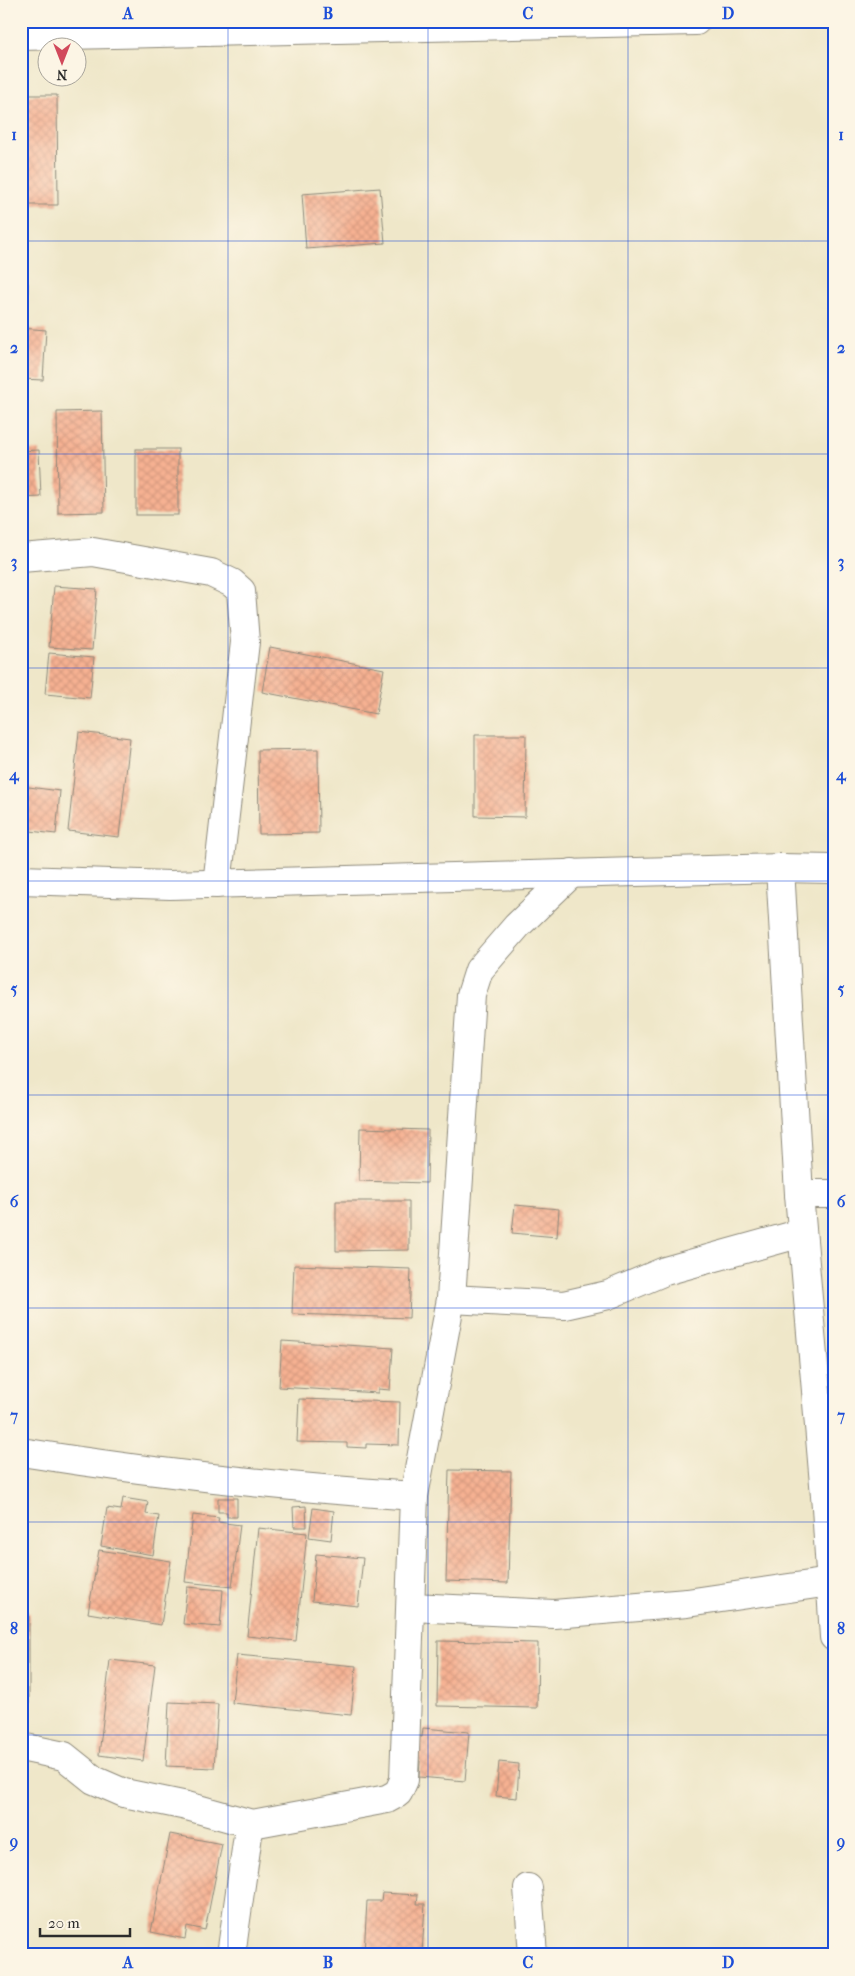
<svg xmlns="http://www.w3.org/2000/svg" width="855" height="1976" font-family="'IM FELL French Canon',serif">
  <style>
    .building { fill: url(#building-cross-hatch) }
    .lines { fill: none; stroke-linecap: round; stroke-linejoin: round }
    .minor-casing { stroke: #8d897a; stroke-width: 30 }
    .minor { stroke: #fff; stroke-width: 28 }
    .grid { fill: none; stroke: #1d4ed8; stroke-width: 1; stroke-opacity: 0.55 }
    .neatline { fill: none; stroke: #1d4ed8; stroke-width: 2 }
    .grid-label { font-size: 16px; text-anchor: middle; font-weight: bold; fill: #1d4ed8 }
  </style>
  <defs>
    <pattern id="building-cross-hatch" width="8" height="8" patternUnits="userSpaceOnUse" patternTransform="scale(1.25)"><rect width="8" height="8" fill="#f6b192"/><path d="M0 0l8 8M0 8l8-8" fill="none" stroke="#d3987e"/></pattern>
  </defs>
  <rect width="100%" height="100%" fill="#fcf5e5"/>
  <filter id="ink" filterUnits="userSpaceOnUse"><feTurbulence type="fractalNoise" baseFrequency=".02" numOctaves="2"/><feDisplacementMap in="SourceGraphic" scale="10" xChannelSelector="R" yChannelSelector="G"/><feConvolveMatrix kernelMatrix="1 2 1 2 8 2 1 2 1" color-interpolation-filters="sRGB"/></filter>
  <filter id="wash" filterUnits="userSpaceOnUse"><feTurbulence type="fractalNoise" baseFrequency=".0096" numOctaves="4" result="noise"/><feDisplacementMap in="SourceGraphic" scale="20" xChannelSelector="R" yChannelSelector="G"/><feGaussianBlur stdDeviation="1.12" result="paint"/><feColorMatrix in="noise" values="0 0 0 0 0 0 0 0 0 0 0 0 0 0 0 0 0 1.4 0 .05"/><feComposite in="paint" operator="in"/></filter>
  <g filter="url(#wash)">
    <rect width="100%" height="100%" fill="#efe7c9"/>
    <g id="blocks">
      <!-- building -->
      <g class="building">
        <path d="M21,95H57L58,205H21Z"/>
        <path d="M380,188L385,243L306,249L302,194Z"/>
        <path d="M21,283H28L27,318H21Z"/>
        <path d="M21,328L46,330L43,380L21,379Z"/>
        <path d="M102,411L104,512L58,513L57,412Z"/>
        <rect x="136" y="449" width="42" height="66"/>
        <path d="M39,450L41,497L21,498V451Z"/>
        <path d="M54,586L97,589L92,650L49,647Z"/>
        <path d="M270,647L384,669L376,714L262,692Z"/>
        <path d="M49,653L94,657L90,698L45,694Z"/>
        <path d="M79,732L130,738L119,837L68,831Z"/>
        <path d="M475,735H526L525,817L475,816Z"/>
        <path d="M318,749L319,833L259,834L258,750Z"/>
        <path d="M21,786L60,791L56,834L21,830Z"/>
        <path d="M360,1128L428,1130L427,1183L359,1181Z"/>
        <path d="M336,1201H409V1250L336,1251Z"/>
        <path d="M515,1205L559,1209L557,1237L512,1233Z"/>
        <path d="M294,1265L411,1269L409,1318L292,1314Z"/>
        <path d="M282,1341L393,1348L390,1390L378,1389V1393L279,1387Z"/>
        <path d="M299,1399L400,1402L399,1445L366,1444V1448L347,1447V1443L297,1442Z"/>
        <path d="M449,1470L511,1471L508,1583L446,1581Z"/>
        <path d="M123,1498L148,1502L146,1514L159,1516L153,1555L101,1546L107,1508L121,1510Z"/>
        <path d="M218,1498H237V1517H227V1512H218Z"/>
        <path d="M306,1506L307,1527H294L293,1507Z"/>
        <path d="M313,1508L334,1511L331,1540L309,1537Z"/>
        <path d="M193,1515L219,1518L218,1522L240,1525L232,1587L185,1582Z"/>
        <path d="M258,1528L307,1533L296,1641L247,1636Z"/>
        <path d="M99,1550L171,1561L161,1625L88,1613Z"/>
        <path d="M316,1554L363,1558L358,1606L312,1601Z"/>
        <path d="M187,1587L223,1590L220,1627L183,1624Z"/>
        <rect x="21" y="1613" width="8" height="109"/>
        <path d="M438,1641L538,1643L537,1708L437,1706Z"/>
        <path d="M237,1655L356,1666L351,1715L232,1703Z"/>
        <path d="M110,1660L155,1665L143,1761L99,1755Z"/>
        <path d="M169,1702L218,1704L214,1768L166,1766Z"/>
        <path d="M423,1728L469,1732L465,1781L419,1777L420,1761H415L417,1736L422,1737Z"/>
        <path d="M499,1762L519,1764L517,1798L496,1796Z"/>
        <path d="M170,1834L222,1844L205,1930L187,1926L185,1939L151,1932Z"/>
        <path d="M382,1893L418,1895L417,1904H425L422,1955L364,1954L367,1901H381Z"/>
        <path d="M69,1950L94,1954V1955H68Z"/>
      </g>
    </g>
  </g>
  <g filter="url(#ink)">
    <use href="#blocks" fill-opacity="0" stroke="#8d897a" stroke-width="1"/>
    <g class="lines">
      <defs>
        <g id="minor">
          <path d="M21,36L696,21"/>
          <path d="M21,558L93,552L211,573L232,583L241,591L245,642L217,884"/>
          <path d="M780,868L799,1194L826,1507L834,1637"/>
          <path d="M21,880L170,885L780,868L834,869"/>
          <path d="M799,1194H834"/>
          <path d="M451,1299L564,1305L608,1295L665,1271L802,1233"/>
          <path d="M21,1452C152,1473 282,1487 414,1496"/>
          <path d="M412,1607L554,1614L687,1603L830,1582"/>
          <path d="M21,1747L64,1756L94,1780L124,1793L187,1806L252,1824"/>
          <path d="M528,1888L533,1955"/>
          <path d="M231,1955L248,1835L252,1824L387,1799L398,1793L404,1780L414,1496L451,1299L471,995L479,970L517,926L572,873"/>
        </g>
      </defs>
      <!-- minor casing -->
      <use href="#minor" class="minor-casing"/>
      <!-- minor -->
      <use href="#minor" class="minor"/>
    </g>
  </g>
  <!-- grid -->
  <path class="grid" d="M228,21V1955M428,21V1955M628,21V1955M21,241H834M21,454H834M21,668H834M21,881H834M21,1095H834M21,1308H834M21,1522H834M21,1735H834"/>
  <!-- margin -->
  <rect width="855" height="1976" fill="none" stroke="#fcf5e5" stroke-width="55"/>
  <!-- north arrow -->
  <g transform="translate(62 62) rotate(180)"><circle r="24" fill="#fcf5e5" stroke="#a8a49b"/>
  <path d="M0-4L9 19L0 12L-9 19Z" fill="#d1495b"/>
  <text y="-8" font-size="14" font-weight="bold" text-anchor="middle" fill="#2b2b2b">N</text>
  </g>
  <!-- scale -->
  <path d="M40 1928v8h90v-8" fill="none" stroke="#2b2b2b" stroke-width="2.5"/>
  <text x="48" y="1928" font-size="15" fill="#2b2b2b" stroke="#fcf5e5" stroke-width="4" paint-order="stroke">20 m</text>
  <rect x="28" y="28" width="800" height="1920" class="neatline"/>
  <g class="grid-label">
    <text x="128" y="19">A</text>
    <text x="328" y="19">B</text>
    <text x="528" y="19">C</text>
    <text x="728" y="19">D</text>
    <text x="14" y="140">1</text>
    <text x="841" y="140">1</text>
    <text x="14" y="353">2</text>
    <text x="841" y="353">2</text>
    <text x="14" y="567">3</text>
    <text x="841" y="567">3</text>
    <text x="14" y="780">4</text>
    <text x="841" y="780">4</text>
    <text x="14" y="994">5</text>
    <text x="841" y="994">5</text>
    <text x="14" y="1207">6</text>
    <text x="841" y="1207">6</text>
    <text x="14" y="1421">7</text>
    <text x="841" y="1421">7</text>
    <text x="14" y="1634">8</text>
    <text x="841" y="1634">8</text>
    <text x="14" y="1847">9</text>
    <text x="841" y="1847">9</text>
    <text x="128" y="1968">A</text>
    <text x="328" y="1968">B</text>
    <text x="528" y="1968">C</text>
    <text x="728" y="1968">D</text>
  </g>
</svg>
